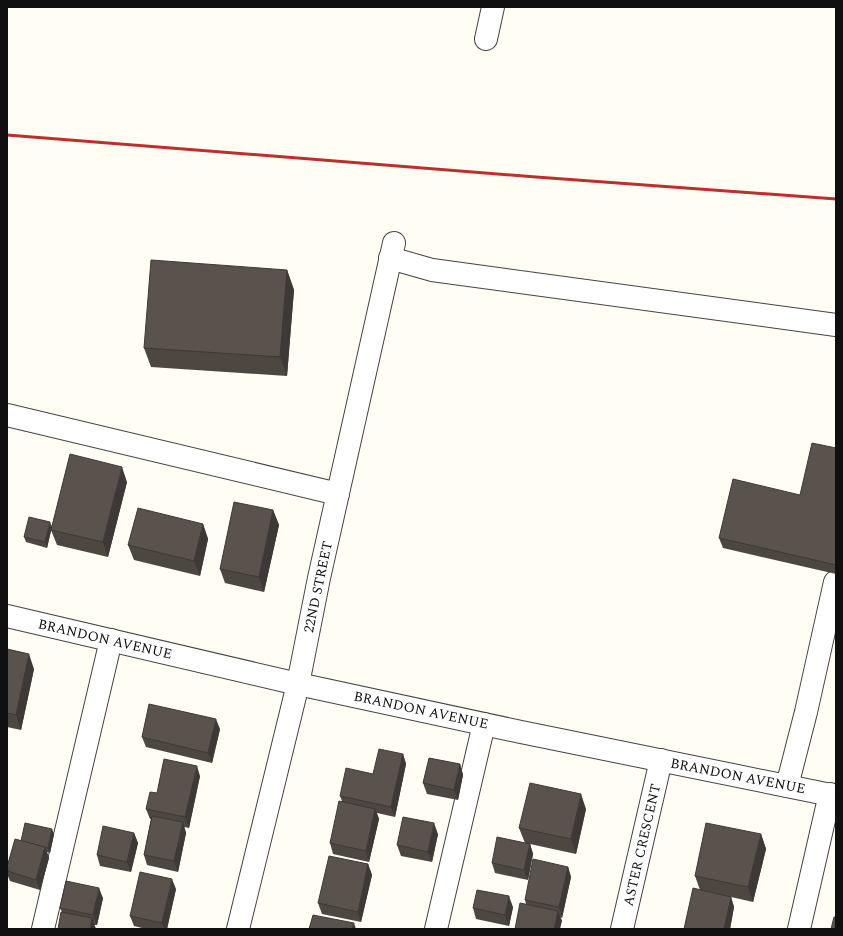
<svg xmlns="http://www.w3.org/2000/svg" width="843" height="936" font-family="Spectral,serif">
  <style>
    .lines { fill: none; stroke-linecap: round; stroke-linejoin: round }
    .minor-casing { stroke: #434343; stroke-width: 24 }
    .minor { stroke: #fff; stroke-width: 22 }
    .rail { stroke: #bc2f2c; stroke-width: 3 }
    .wall { fill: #4d4742 }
    .shaded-wall { fill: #3e3936 }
    .building { fill: #59524d; stroke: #3e3936 }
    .labels { text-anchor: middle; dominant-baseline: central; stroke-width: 4; stroke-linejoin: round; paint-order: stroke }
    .street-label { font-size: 14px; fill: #101010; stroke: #fff }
  </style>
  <rect width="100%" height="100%" fill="#fffdf4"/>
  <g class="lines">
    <defs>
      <g id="minor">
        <path d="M486,39L493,7"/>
        <path d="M390,258L432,270L836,325"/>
        <path d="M7,415L338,494"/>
        <path d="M7,616L298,684L521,732L836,796"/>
        <path d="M787,786L806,712L835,582H836"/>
        <path d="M43,929L111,640"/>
        <path d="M238,929L298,684L319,578L394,243"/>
        <path d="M436,929L484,724"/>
        <path d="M622,929L661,760"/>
        <path d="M799,929L830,794"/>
      </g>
    </defs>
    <!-- minor casing -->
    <use href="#minor" class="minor-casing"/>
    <!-- minor -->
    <use href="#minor" class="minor"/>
    <!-- rail -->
    <path class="rail" d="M7,135L536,177L836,199"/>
  </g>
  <!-- wall -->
  <g class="wall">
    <path d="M287,270L294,290L287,376L151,367L144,348Z"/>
    <path d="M836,448V574L723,548L719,538L800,495Z"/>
    <path d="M127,482L108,557L57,545L51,530L47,548L26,542L24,537L52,527Z"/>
    <path d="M273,510L279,525L264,592L225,583L220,569Z"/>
    <path d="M203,524L208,539L200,576L134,560L128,545Z"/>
    <path d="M7,649L34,669L21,730L7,727Z"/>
    <path d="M220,729L212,763L146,747L142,737Z"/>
    <path d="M403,754L406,764L395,817L377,813L379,819L369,862L333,854L330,843L342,801L340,796Z"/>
    <path d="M460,764L463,775L458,800L427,794L423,783Z"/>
    <path d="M200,776L189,828L184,827L186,833L178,872L147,865L144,855L151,819H150L146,809L157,793Z"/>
    <path d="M586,809L576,854L530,844L533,854L528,880L495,873L492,863L525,843L519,828Z"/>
    <path d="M134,833L138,843L131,872L100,866L97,855Z"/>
    <path d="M54,834L50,853L47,852L49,858L40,890L10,881L7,874V867L21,841Z"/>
    <path d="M438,834L432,862L401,856L397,845Z"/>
    <path d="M761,834L766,849L753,902L731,897L734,907L730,929H684L700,890L695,876Z"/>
    <path d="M368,864L372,875L361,922L322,914L318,903Z"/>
    <path d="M568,867L571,877L562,918L560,917L562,921L526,904L525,900Z"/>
    <path d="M176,889L167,929H146L134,926L130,916Z"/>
    <path d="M103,898L97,925H94L96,929L62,912L60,908Z"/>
    <path d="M513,907L509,926L476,919L473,908Z"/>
  </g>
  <!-- shaded-wall -->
  <g class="shaded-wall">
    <path d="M287,270L294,290L287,376L280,357Z"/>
    <path d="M122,467L127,482L108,557L103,542Z"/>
    <path d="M273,510L279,525L264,592L259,577Z"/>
    <path d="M50,522L52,527L47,548L45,542Z"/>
    <path d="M203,524L208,539L200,576L194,561Z"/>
    <path d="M29,654L34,669L21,730L16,715Z"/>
    <path d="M216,719L220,729L212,763L208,753Z"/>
    <path d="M403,754L406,764L395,817L391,807Z"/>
    <path d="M460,764L463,775L458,800L454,790Z"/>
    <path d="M197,766L200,776L189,828L185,817Z"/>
    <path d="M581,794L586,809L576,854L571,839Z"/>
    <path d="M375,809L379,819L369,862L366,851Z"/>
    <path d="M183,822L186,833L178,872L174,861Z"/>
    <path d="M434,823L438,834L432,862L428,852Z"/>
    <path d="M52,829L54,834L50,853L48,848Z"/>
    <path d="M134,833L138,843L131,872L127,862Z"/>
    <path d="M761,834L766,849L753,902L748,887Z"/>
    <path d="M530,844L533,854L528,880L524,870Z"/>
    <path d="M45,847L49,858L40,890L36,880Z"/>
    <path d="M368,864L372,875L361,922L358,912Z"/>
    <path d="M568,867L571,877L562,918L559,907Z"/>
    <path d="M172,879L176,889L167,929H165L162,923Z"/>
    <path d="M99,888L103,898L97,925L93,915Z"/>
    <path d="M509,896L513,907L509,926L505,915Z"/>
    <path d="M731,897L734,907L730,929H724Z"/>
    <path d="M558,911L562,921L560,929H554Z"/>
    <path d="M92,918L96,929H90Z"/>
    <path d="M354,923L356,929H352Z"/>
  </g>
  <!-- building -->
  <g class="building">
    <path d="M151,260L287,270L280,357L144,348Z"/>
    <path d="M812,443L836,448V565L719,538L733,479L800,495Z"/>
    <path d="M70,454L122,467L103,542L51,530Z"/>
    <path d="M234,502L273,510L259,577L220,569Z"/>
    <path d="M138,508L203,524L194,561L128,545Z"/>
    <path d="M29,517L50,522L45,542L24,537Z"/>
    <path d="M7,649L29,654L16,715L7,713Z"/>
    <path d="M149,704L216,719L208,753L142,737Z"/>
    <path d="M379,749L403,754L391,807L340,796L346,768L373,774Z"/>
    <path d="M429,758L460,764L454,790L423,783Z"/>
    <path d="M164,759L197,766L185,817L146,809L150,792L157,793Z"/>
    <path d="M530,783L581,794L571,839L519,828Z"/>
    <path d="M339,801L375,809L366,851L330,843Z"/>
    <path d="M152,816L183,822L174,861L144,855Z"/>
    <path d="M403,817L434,823L428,852L397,845Z"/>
    <path d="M25,823L52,829L48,848L21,841Z"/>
    <path d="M706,823L761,834L748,887L695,876Z"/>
    <path d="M103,826L134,833L127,862L97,855Z"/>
    <path d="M497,837L530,844L524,870L492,863Z"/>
    <path d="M15,839L45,847L36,880L7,871V867Z"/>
    <path d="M329,856L368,864L358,912L318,903Z"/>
    <path d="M533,859L568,867L559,907L525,900Z"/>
    <path d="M140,872L172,879L162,923L130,916Z"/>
    <path d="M66,881L99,888L93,915L60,908Z"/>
    <path d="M693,888L731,897L724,929H684Z"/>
    <path d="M477,890L509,896L505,915L473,908Z"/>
    <path d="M520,903L558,911L554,929H515Z"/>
    <path d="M61,912L92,918L90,929H58Z"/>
    <path d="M313,915L354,923L352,929H309Z"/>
    <path d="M834,917H836V929H831Z"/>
  </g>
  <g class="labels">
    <!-- street labels -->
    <g class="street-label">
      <text transform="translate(318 587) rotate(-78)">22ND STREET</text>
      <text transform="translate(105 639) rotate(13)">BRANDON AVENUE</text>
      <text transform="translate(421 710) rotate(12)">BRANDON AVENUE</text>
      <text transform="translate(738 776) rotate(11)">BRANDON AVENUE</text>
      <text transform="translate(642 845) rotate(-77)">ASTER CRESCENT</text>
    </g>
  </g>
  <!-- border -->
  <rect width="843" height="936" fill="none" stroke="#101010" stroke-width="16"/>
</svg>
